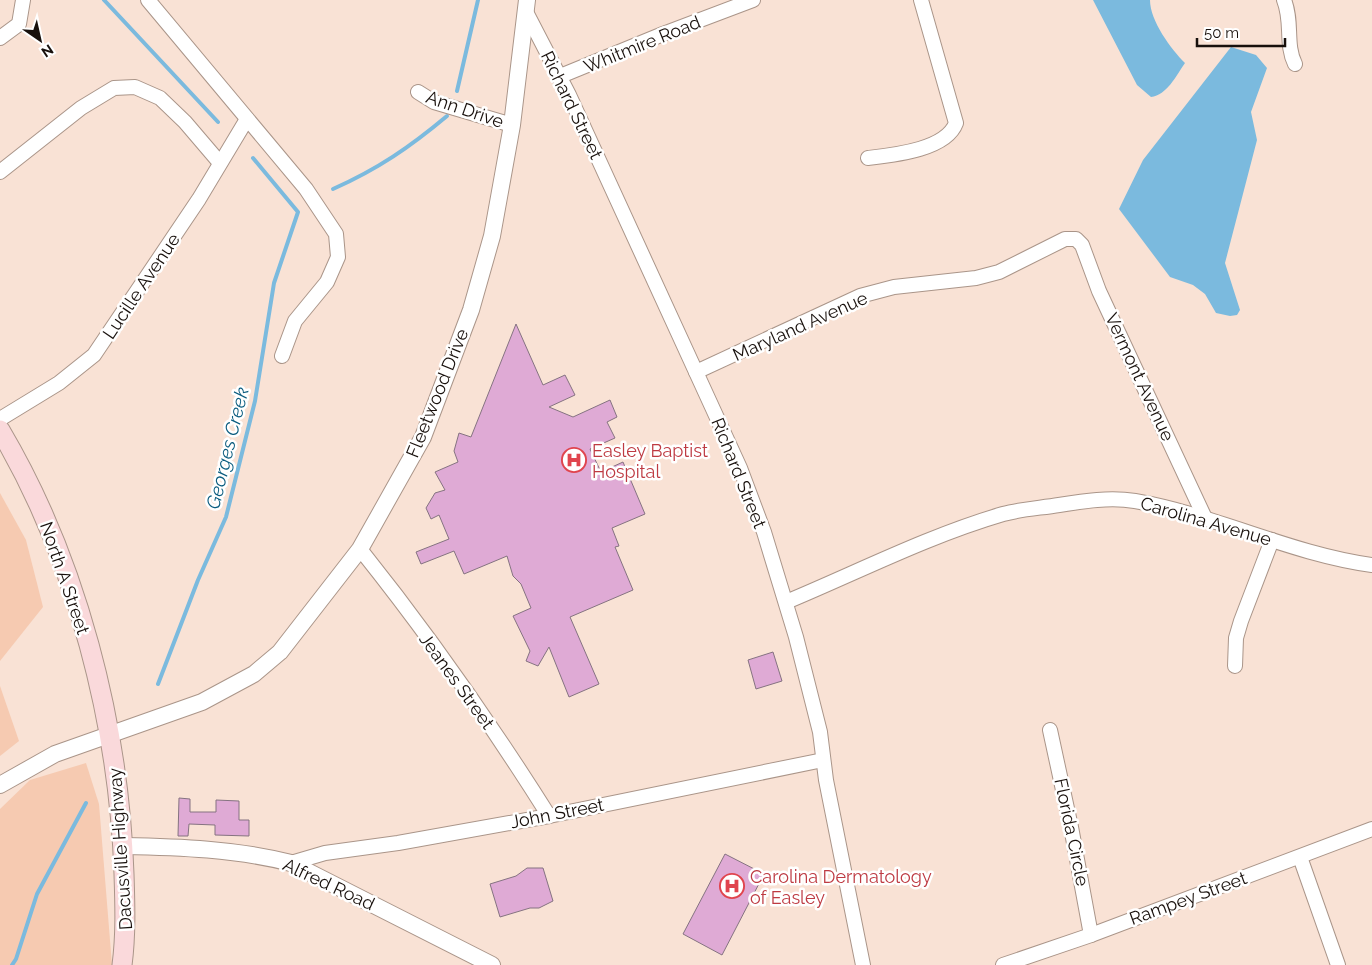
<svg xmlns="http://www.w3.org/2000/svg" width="1372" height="965" font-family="Raleway,sans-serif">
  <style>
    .green { fill: #f6cab1 }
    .water { fill: #7bbade }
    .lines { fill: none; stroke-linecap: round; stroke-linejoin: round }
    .stream { stroke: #7bbade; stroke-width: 4 }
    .building { fill: #dfaad5; stroke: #857381 }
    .minor-casing { stroke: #aa9589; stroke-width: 16 }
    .tertiary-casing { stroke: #aa9589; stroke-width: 18 }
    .secondary-casing { stroke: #aa9589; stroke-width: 21 }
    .minor { stroke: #fff; stroke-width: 14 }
    .tertiary { stroke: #fff; stroke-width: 16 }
    .secondary { stroke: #fad9db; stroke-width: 19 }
    .labels { text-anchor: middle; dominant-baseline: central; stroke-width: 5; stroke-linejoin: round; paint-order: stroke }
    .street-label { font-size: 18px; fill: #18100c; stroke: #fff }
    .health-label { font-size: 18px; fill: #be3a42; stroke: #fff; text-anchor: start }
    .water-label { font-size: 19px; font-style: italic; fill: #0b5c7f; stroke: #fff }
  </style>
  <rect width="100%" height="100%" fill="#f9e2d5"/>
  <!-- green -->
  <g class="green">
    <path d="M0,493L26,540L43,607L0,661Z"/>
    <path d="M0,686L19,741L0,756Z"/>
    <path d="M86,763L99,804L112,965H0V809L30,780Z"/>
  </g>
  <!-- water -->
  <g class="water">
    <path d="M1093,0H1150C1150,21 1171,49 1185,63C1176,76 1167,95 1151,97L1137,85Z"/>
    <path d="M1231,47L1256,55L1267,68L1251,112L1257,140L1225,263L1240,310L1237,315L1230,316L1216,313L1205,294L1193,285L1170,277L1119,209L1143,160Z"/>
  </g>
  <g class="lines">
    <!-- stream -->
    <g class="stream">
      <path d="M104,0L218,122"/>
      <path d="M457,91L478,0"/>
      <path d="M333,189C378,169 410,147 447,116"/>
      <path d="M158,684L198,580L226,517L255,401L274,283L298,212L253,158"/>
      <path d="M12,965L16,959L37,894L86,803"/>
    </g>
  </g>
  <!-- building -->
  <g class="building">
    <path d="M516,324L543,385L565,375L575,395L549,407L573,417L610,400L617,417L607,422L615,438L590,449L601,472L623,462L645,514L612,528L619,546L615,547L633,590L570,617L599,684L569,697L549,647L538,666L526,661L530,651L513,616L531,608L521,584L513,576L507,556L464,574L454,551L421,564L416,552L449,539L439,515L431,519L426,508L435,493L445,490L435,472L458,462L454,451L459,433L471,437Z"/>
    <path d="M773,652L782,681L756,689L748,660Z"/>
    <path d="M179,798L190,799V812H216V800L239,801V820H249V836L215,835V825L189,824L188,836H178Z"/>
    <path d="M725,854L764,874L722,955L683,934Z"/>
    <path d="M527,868H543L553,901L539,908H530L500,917L490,884L516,876Z"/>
  </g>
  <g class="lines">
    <defs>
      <g id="minor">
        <path d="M148,0L306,189L336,234L338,257L327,282L295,321L282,356"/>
        <path d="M1284,0C1293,22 1285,44 1295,64"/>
        <path d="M526,12L569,95L696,372L740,468L764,532L796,637L820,732L826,780L863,965"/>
        <path d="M0,38L19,24L23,0"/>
        <path d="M558,77L663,34L753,0"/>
        <path d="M418,92L434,102L512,125"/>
        <path d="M868,158C893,155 946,150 956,123L921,0"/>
        <path d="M0,172L81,108L114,88L135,87L160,98L185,122L220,163"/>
        <path d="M696,372L860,296L894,287L976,278L999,272L1065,239H1076L1082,245L1099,291L1204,516"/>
        <path d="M0,419L59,383L94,355L199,199L247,119"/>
        <path d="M360,549C428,634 491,724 549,816"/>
        <path d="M786,602C858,572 928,536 1003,514C1021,509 1041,508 1059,505C1084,501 1110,497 1135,501C1216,515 1291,554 1372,565"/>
        <path d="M1235,666L1236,638L1241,621L1272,540"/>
        <path d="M1050,730L1071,827L1091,935"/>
        <path d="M1300,857L1338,965"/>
        <path d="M291,863L325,853L398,843L549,816L823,760"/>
        <path d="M1003,965L1091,935L1372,829"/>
      </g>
      <g id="tertiary">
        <path d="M0,785L55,754L202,702L254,674L280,652L360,549L423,437L471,310L492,236L512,125L527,0"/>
        <path d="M123,846C179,847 237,849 291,863L492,965"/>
      </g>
      <path id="secondary" d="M0,430C77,560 119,724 124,874C125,905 126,935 122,965"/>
    </defs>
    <!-- minor casing -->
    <use href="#minor" class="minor-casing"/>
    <!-- tertiary casing -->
    <use href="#tertiary" class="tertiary-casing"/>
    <!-- secondary casing -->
    <use href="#secondary" class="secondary-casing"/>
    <!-- minor -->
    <use href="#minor" class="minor"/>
    <!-- tertiary -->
    <use href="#tertiary" class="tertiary"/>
    <!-- secondary -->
    <use href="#secondary" class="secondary"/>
  </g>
  <!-- icons -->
  <defs>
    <symbol id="hospital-ring" viewBox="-11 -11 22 22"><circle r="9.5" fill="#fff" stroke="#e0444e" stroke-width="1.5"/><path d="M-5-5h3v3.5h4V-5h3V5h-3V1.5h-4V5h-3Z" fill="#e0444e"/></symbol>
  </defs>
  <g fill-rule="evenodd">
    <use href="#hospital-ring" x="560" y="446" width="28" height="28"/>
    <use href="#hospital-ring" x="718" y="872" width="28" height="28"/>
  </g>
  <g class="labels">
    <!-- street labels -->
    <g class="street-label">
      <text transform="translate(642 44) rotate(-22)">Whitmire Road</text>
      <text transform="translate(572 105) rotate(64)">Richard Street</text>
      <text transform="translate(465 109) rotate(19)">Ann Drive</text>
      <text transform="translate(141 286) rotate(-56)">Lucille Avenue</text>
      <text transform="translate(800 326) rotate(-24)">Maryland Avenue</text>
      <text transform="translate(1140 377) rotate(65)">Vermont Avenue</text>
      <text transform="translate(437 393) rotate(-68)">Fleetwood Drive</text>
      <text transform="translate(739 473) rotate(68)">Richard Street</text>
      <text transform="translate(1206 521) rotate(16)">Carolina Avenue</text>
      <text transform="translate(65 578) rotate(71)">North A Street</text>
      <text transform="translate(457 681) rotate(54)">Jeanes Street</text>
      <text transform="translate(557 813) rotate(-11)">John Street</text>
      <text transform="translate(1072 832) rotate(78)">Florida Circle</text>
      <text transform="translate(120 849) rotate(-94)">Dacusville Highway</text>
      <text transform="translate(329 884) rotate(25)">Alfred Road</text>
      <text transform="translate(1188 898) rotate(-20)">Rampey Street</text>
    </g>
    <!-- health labels -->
    <g class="health-label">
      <text x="592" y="450">Easley Baptist<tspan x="592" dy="21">Hospital</tspan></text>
      <text x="750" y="876">Carolina Dermatology<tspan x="750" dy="21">of Easley</tspan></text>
    </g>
    <!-- water labels -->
    <g class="water-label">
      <text transform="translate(227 448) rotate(-76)">Georges Creek</text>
    </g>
  </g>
  <!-- north arrow -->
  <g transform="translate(40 40) rotate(146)" stroke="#ffffff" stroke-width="4" paint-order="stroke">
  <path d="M0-4L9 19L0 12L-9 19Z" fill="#18100c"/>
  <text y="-8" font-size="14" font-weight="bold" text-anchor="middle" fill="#18100c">N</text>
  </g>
  <!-- scale -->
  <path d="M1197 38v8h88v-8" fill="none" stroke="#18100c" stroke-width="2.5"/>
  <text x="1204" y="38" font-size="15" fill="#18100c" stroke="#ffffff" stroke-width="4" paint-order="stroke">50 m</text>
</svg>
